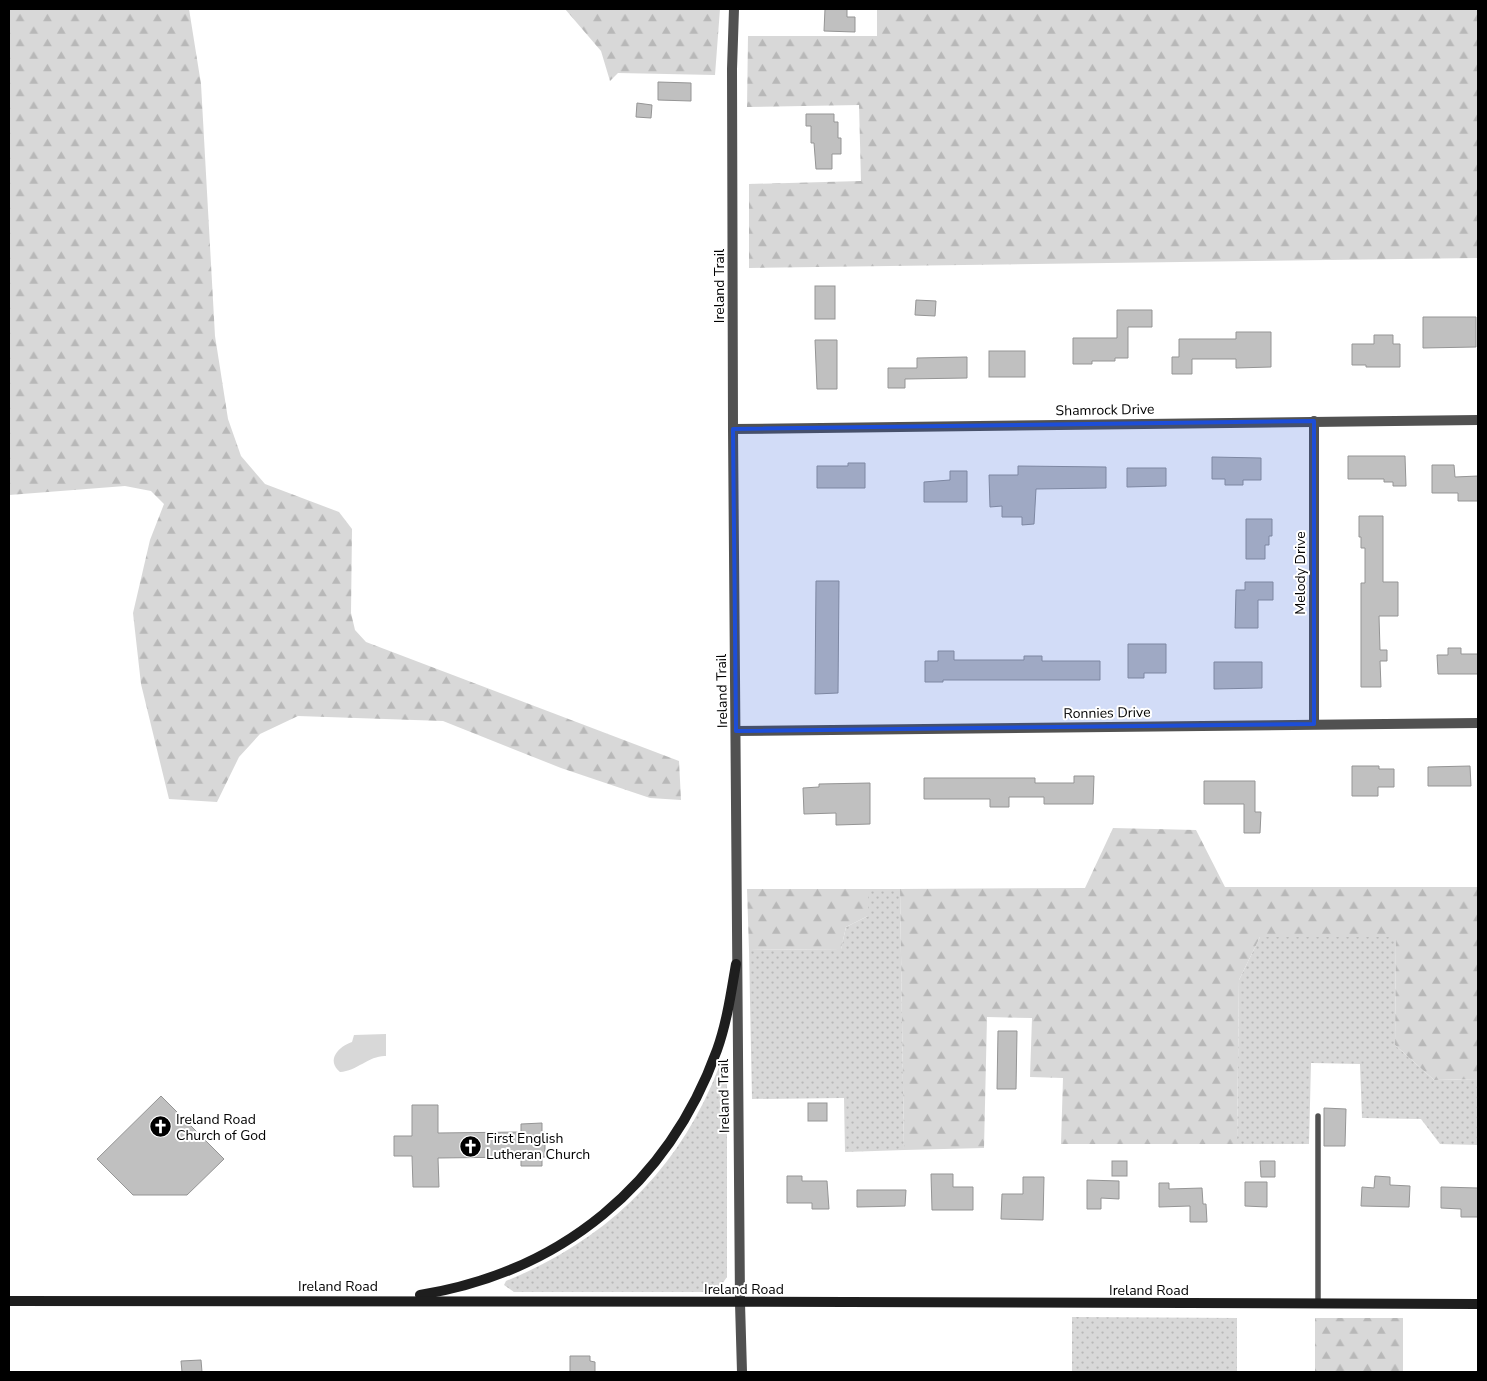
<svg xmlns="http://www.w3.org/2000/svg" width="1487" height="1381" font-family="'Nunito Sans',sans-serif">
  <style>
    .grass { fill: url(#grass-dots) }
    .forest { fill: url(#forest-firs) }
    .green { fill: #d8d8d8 }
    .building { fill: #c0c0c0; stroke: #959595 }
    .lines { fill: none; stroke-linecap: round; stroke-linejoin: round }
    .service { stroke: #515151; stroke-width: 5.5 }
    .minor { stroke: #515151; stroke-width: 10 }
    .tertiary { stroke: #515151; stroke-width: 10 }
    .secondary { stroke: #1e1e1e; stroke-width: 10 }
    .marked { fill: #1d4ed8; fill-opacity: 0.2; stroke: #1d4ed8; stroke-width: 4; stroke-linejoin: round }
    .labels { text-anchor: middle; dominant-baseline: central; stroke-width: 4; stroke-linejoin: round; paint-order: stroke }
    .street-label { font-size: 14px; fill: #000; stroke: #fff }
    .poi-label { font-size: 14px; fill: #000; stroke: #fff; text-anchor: start }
  </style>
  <defs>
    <pattern id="grass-dots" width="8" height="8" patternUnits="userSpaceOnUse" patternTransform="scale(1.25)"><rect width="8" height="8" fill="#d8d8d8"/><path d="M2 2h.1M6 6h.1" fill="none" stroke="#b8b8b8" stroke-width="1.8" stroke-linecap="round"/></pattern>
    <pattern id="forest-firs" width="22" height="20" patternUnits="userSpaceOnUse" patternTransform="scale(1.25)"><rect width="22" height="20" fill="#d8d8d8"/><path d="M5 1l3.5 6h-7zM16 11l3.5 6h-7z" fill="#b8b8b8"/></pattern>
  </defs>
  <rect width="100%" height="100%" fill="#fff"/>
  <!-- grass -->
  <g class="grass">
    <path d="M868,889H900L904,1150L845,1152L844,1098L752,1099L749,950L841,949L846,927L868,916Z"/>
    <path d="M1260,937H1396L1395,1045L1434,1080L1478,1079V1145L1440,1144L1421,1119L1362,1118L1360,1064L1311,1063L1309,1144H1237L1239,980Z"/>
    <path d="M719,1067L727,1073V1277L720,1287L705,1292H514L504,1285L506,1281C607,1240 680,1169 719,1067Z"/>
    <path d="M1072,1317L1237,1318V1372H1072Z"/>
  </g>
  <!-- forest -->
  <g class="forest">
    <path d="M9,9H189L201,84L215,336L228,419L241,456L265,484L339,512L352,529L351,613L355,630L366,642L679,761L681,800L650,798L561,768L443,721L298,716L260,734L239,757L217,802L169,799L141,684L133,613L150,540L164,504L151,491L125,486L9,495Z"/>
    <path d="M565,9H720L715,75L618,73L610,81L601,51Z"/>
    <path d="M877,9H1478V258L749,268V184L861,181L859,105L747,107L748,36H877Z"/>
    <path d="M1113,828L1196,830L1225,887H1478V1079L1434,1080L1395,1045L1396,937H1260L1239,980L1237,1144H1061L1063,1078L1030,1077L1032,1018L987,1017L984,1148L904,1150L900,889L1085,888Z"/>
    <path d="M747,889H868V916L846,927L841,949L749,950Z"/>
    <rect x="1315" y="1318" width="88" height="54"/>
  </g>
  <!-- green -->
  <path class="green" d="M386,1034V1056C370,1055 357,1071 340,1072C326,1060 338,1047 352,1042L354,1035Z"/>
  <!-- building -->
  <g class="building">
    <path d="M825,9H847V17H855V32L824,31Z"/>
    <path d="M658,82L691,83V101L658,100Z"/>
    <path d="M637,103L652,105L651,118L636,117Z"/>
    <path d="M806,114H834V122H838V138H841V154H832V169H816L814,143H811V126H806Z"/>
    <rect x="815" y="286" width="20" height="33"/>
    <path d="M916,300L936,301L935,316L915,315Z"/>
    <path d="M1117,310H1152V327H1128V358H1115V361H1092V364H1073V338H1117Z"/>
    <path d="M1423,317H1476V347L1423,348Z"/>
    <path d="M1236,332H1271V367L1236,368V359H1192V374H1172V357H1179V339H1236Z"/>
    <path d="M1374,335H1393V344H1400V367H1366V365H1352V344H1374Z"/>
    <path d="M815,340H837V389H817Z"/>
    <rect x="989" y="351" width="36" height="26"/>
    <path d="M967,357V378L905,379V388H888V368H917V358Z"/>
    <path d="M1348,456H1405L1406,486H1393V482H1384V479H1348Z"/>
    <path d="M1212,457L1261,458V480H1243V485H1225V479H1212Z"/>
    <path d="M848,463H865V488H817V466H848Z"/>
    <path d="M1432,465H1454L1455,477L1478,476V501H1458V493H1432Z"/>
    <path d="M1018,466L1106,467V488L1036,489L1034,524L1022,525V517H1002V506L990,507L989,475H1018Z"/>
    <path d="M1127,468H1166V486L1127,487Z"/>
    <path d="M950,471H967V502H924V482L950,480Z"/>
    <path d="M1359,516H1383V582H1398V616H1379L1380,650H1387V661H1380L1381,687H1361V583H1365V548H1361V537H1359Z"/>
    <path d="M1246,519H1272V536H1269V545H1265V559H1246Z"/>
    <path d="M816,581H839L838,693L815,694Z"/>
    <path d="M1245,582H1273V600H1258V628H1235L1236,590H1245Z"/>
    <path d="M1128,644H1166V673H1144V678H1128Z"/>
    <path d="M1448,648H1461V654H1478V674H1438L1437,655H1448Z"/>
    <path d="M938,651H954V660H1024V656H1042V661H1100V680H943V682H925V661H938Z"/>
    <path d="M1214,662H1262V688L1214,689Z"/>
    <path d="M1352,766H1379V769H1394V787H1378V796H1352Z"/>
    <path d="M1470,766L1471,786H1428V767Z"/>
    <path d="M1074,776H1094L1093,804H1044V797H1009V807H990V799H924V778H1035V783H1074Z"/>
    <path d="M1204,781H1255V812H1261L1260,833H1244V804H1204Z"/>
    <path d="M870,783V824L836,825V813L804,814L803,788L819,787V784Z"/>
    <path d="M998,1031H1017L1016,1089H997Z"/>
    <path d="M161,1096L224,1159L187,1195H133L97,1159Z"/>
    <rect x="808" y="1103" width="19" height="18"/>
    <path d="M412,1105H438V1133L521,1132V1124L542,1123V1132H545V1157H542V1166H521V1157L438,1158L439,1187H413L412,1156H394V1136H412Z"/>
    <path d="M1324,1108L1346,1109L1345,1146H1324Z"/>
    <rect x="1112" y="1161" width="15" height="15"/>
    <path d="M1260,1161H1275V1177H1261Z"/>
    <path d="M931,1174H953V1187H973V1210H932Z"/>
    <path d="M787,1176H802V1181H827L829,1209H812V1203H787Z"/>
    <path d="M1375,1176L1390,1177V1185L1410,1186L1409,1207L1361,1206L1362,1187L1374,1188Z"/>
    <path d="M1023,1177H1044L1043,1220L1001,1219L1002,1194H1023Z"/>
    <path d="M1087,1180L1119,1181V1199L1101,1198V1209H1087Z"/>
    <path d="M1245,1182H1267V1207L1245,1206Z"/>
    <path d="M1159,1183H1169V1189L1202,1188L1203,1204H1206L1207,1222H1190V1206L1159,1207Z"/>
    <path d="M1441,1187L1478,1188V1217H1461V1209L1441,1208Z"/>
    <path d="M857,1190H906L905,1206L857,1207Z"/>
    <path d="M570,1356H590V1361L595,1362V1372H570Z"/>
    <path d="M201,1360L202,1372H182L181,1361Z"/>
  </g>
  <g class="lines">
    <!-- service -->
    <path class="service" d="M1318,1116V1304"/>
    <!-- minor -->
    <g class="minor">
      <path d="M733,429L1478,420"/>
      <path d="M1314,724V421"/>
      <path d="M736,731L1478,723"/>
      <path d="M740,1303L742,1372"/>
    </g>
    <!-- tertiary -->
    <path class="tertiary" d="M734,9L732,69L733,429L740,1303"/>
    <!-- secondary -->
    <g class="secondary">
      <path d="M420,1295C561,1272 668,1185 717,1050C727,1022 731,993 736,964"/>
      <path d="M9,1301C499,1299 988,1304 1478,1304"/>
    </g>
  </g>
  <!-- marked area -->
  <path class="marked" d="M1314,421V724L736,731L733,429Z"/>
  <!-- icons -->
  <defs>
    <symbol id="church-disc" viewBox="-11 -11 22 22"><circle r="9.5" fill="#000" stroke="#fff"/><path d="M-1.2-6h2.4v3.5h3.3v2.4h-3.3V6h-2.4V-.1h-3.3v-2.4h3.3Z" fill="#fff"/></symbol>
  </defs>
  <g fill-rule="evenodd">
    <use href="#church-disc" x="148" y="1114" width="25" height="25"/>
    <use href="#church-disc" x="458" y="1134" width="25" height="25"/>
  </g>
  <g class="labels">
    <!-- street labels -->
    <g class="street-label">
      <text transform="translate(719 286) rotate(-90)">Ireland Trail</text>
      <text transform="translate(1105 410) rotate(-1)">Shamrock Drive</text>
      <text transform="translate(1300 573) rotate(-90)">Melody Drive</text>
      <text transform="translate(722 691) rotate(-91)">Ireland Trail</text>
      <text transform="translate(1107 713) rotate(-1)">Ronnies Drive</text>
      <text transform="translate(724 1096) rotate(-91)">Ireland Trail</text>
      <text x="338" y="1286">Ireland Road</text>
      <text x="744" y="1289">Ireland Road</text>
      <text x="1149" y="1290">Ireland Road</text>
    </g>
    <!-- poi labels -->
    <g class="poi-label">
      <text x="176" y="1119">Ireland Road<tspan x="176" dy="16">Church of God</tspan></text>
      <text x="486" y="1138">First English<tspan x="486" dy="16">Lutheran Church</tspan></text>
    </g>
  </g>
  <!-- border -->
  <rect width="1487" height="1381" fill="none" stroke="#000000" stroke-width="20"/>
</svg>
